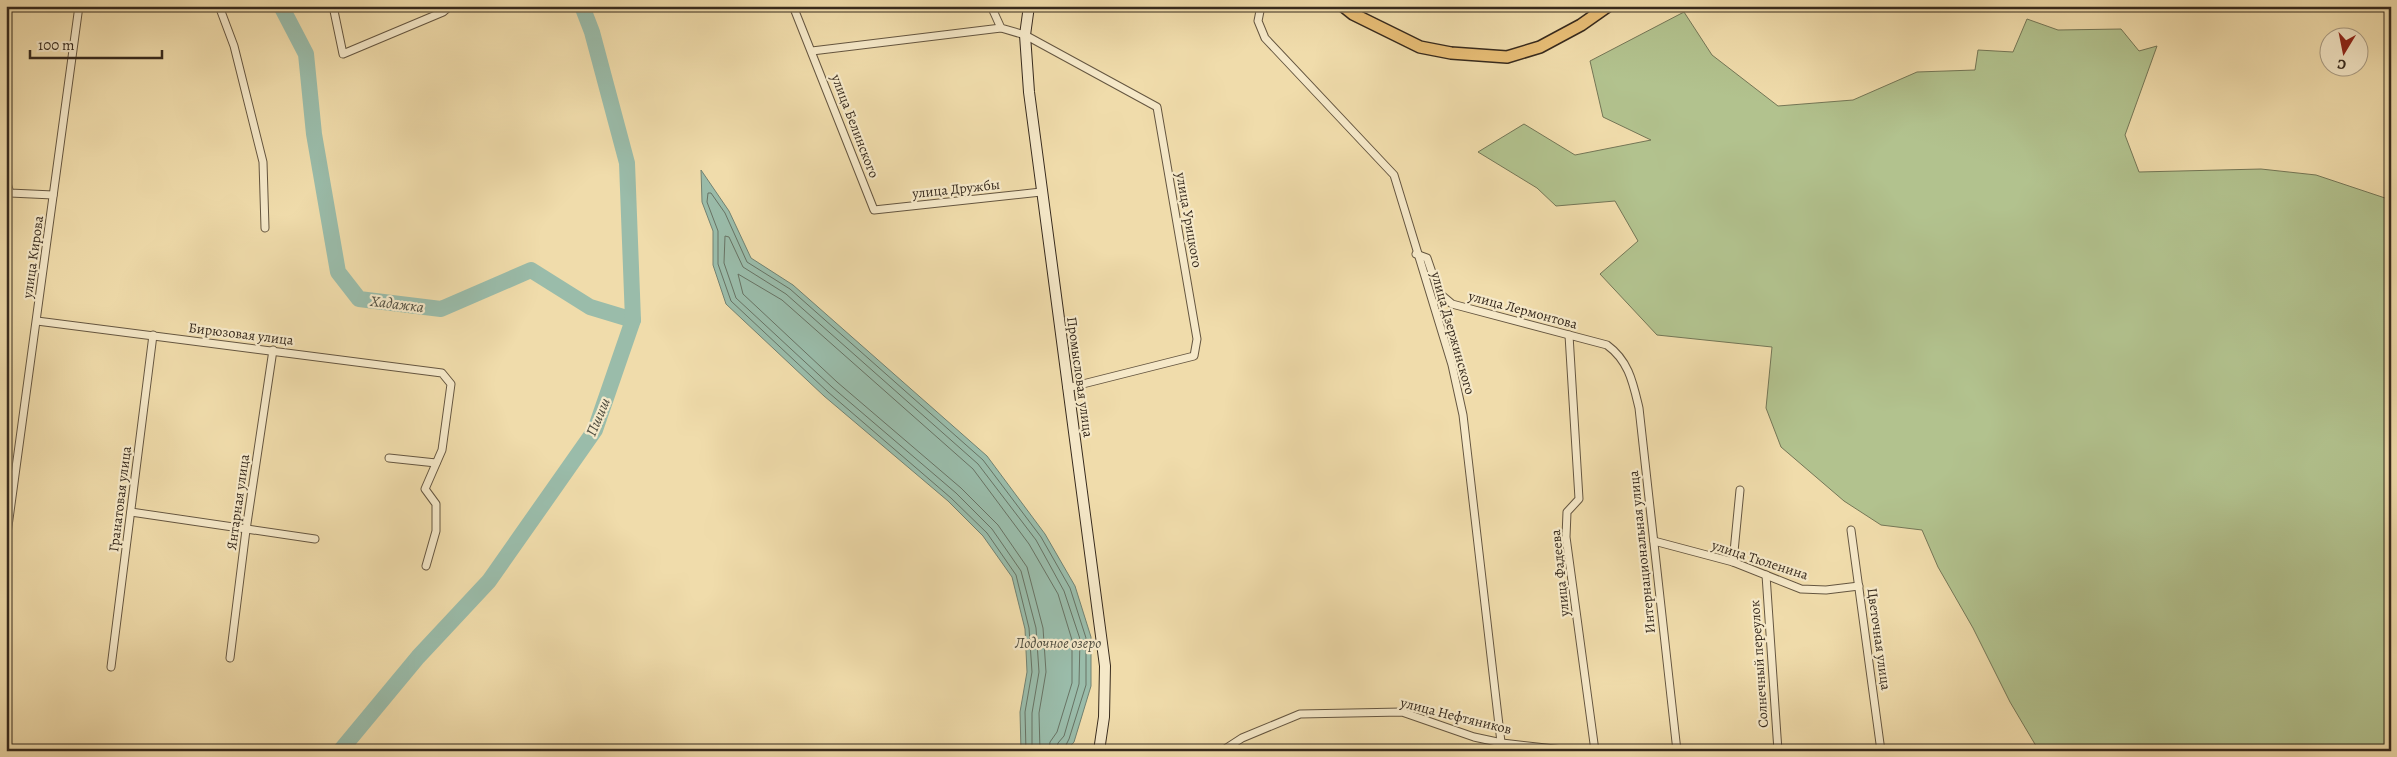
<svg xmlns="http://www.w3.org/2000/svg" width="2397" height="757" font-family="Alegreya,serif">
  <style>
    .green { fill: #b2c28e; stroke: #747656 }
    .water { fill: #9abcaa; stroke: #728272 }
    .lines { fill: none; stroke-linecap: round; stroke-linejoin: round }
    .shore { stroke: #687364; stroke-width: 1 }
    .river { stroke: #9abcaa; stroke-width: 16 }
    .minor-casing { stroke: #655640; stroke-width: 9 }
    .secondary-casing { stroke: #372a1d; stroke-width: 12 }
    .primary-casing { stroke: #372a1d; stroke-width: 14 }
    .minor { stroke: #f5e8c8; stroke-width: 7 }
    .secondary { stroke: #f5e8c8; stroke-width: 10 }
    .primary { stroke: #e8be76; stroke-width: 11 }
    .labels { text-anchor: middle; dominant-baseline: central; stroke-width: 4.5; stroke-linejoin: round; paint-order: stroke }
    .street-label { font-size: 14px; fill: #372a1d; stroke: #f5e8c8 }
    .water-label { font-size: 15px; font-style: italic; fill: #504e40; stroke: #f5e8c8 }
  </style>
  <rect width="100%" height="100%" fill="#f0dcab"/>
  <filter id="stains"><feTurbulence type="fractalNoise" baseFrequency=".004" numOctaves="4"/><feColorMatrix values="0 0 0 0 .2 0 0 0 0 .09 0 0 0 0 .02 0 0 0 .5 -.17"/></filter>
  <radialGradient id="worn" r=".72"><stop offset=".6" stop-color="#630" stop-opacity="0"/><stop offset="1" stop-color="#630" stop-opacity=".3"/></radialGradient>
  <!-- green -->
  <path class="green" d="M1684,12L1712,55L1778,106L1853,100L1917,72L1975,70L1978,50L2013,52L2027,19L2058,30L2121,29L2139,51L2157,46L2125,135L2139,172L2261,169L2316,175L2391,200V751H2039L2010,702L1973,628L1938,567L1922,530L1881,525L1844,501L1781,447L1766,408L1772,347L1657,335L1600,274L1638,241L1615,201L1556,206L1537,188L1478,152L1524,124L1575,155L1651,140L1603,117L1590,61Z"/>
  <!-- water -->
  <path class="water" d="M701,170L729,211L751,258L793,285L987,456L1045,534L1075,586L1091,637V686L1074,742L1066,751H1021L1020,712L1027,672L1025,629L1012,577L983,536L948,501L824,396L726,304L713,265V231L702,202Z"/>
  <g class="lines">
    <!-- shore -->
    <g class="shore">
      <path d="M1026,751L1025,712L1032,672L1029,628L1016,575L987,533L951,498L828,392L731,301L718,264V231L707,202L708,193H711L725,213L747,262L790,289L983,460L1041,537L1070,588L1086,638V685L1069,739L1063,751"/>
      <path d="M1032,751V713L1039,672L1036,628L1021,571L992,529L956,493L832,387L736,298L724,263L725,236L729,237L743,267L786,294L978,464L1036,540L1064,591L1080,639L1079,684L1064,736L1058,743L1056,751"/>
      <path d="M1040,751L1039,713L1046,672L1043,628L1027,567L998,525L961,488L837,382L743,294L738,274L782,300L973,469L1029,544L1058,594L1072,640V683L1057,732L1050,742L1049,751"/>
    </g>
    <!-- river -->
    <g class="river">
      <path d="M281,6L306,54L314,134L338,272L359,299L441,309L531,270L590,307L633,320"/>
      <path d="M340,751L418,657L489,581L595,430L633,320L627,163L592,32L582,6"/>
    </g>
    <defs>
      <g id="minor">
        <path d="M219,6L234,46L263,162L265,228"/>
        <path d="M333,6L343,54L443,12L450,6"/>
        <path d="M793,6L874,210L1041,192"/>
        <path d="M991,6L1001,28L1025,35L1157,107L1197,339L1194,356L1067,388"/>
        <path d="M1261,6L1258,21L1265,38L1394,175L1452,365L1463,415L1502,751"/>
        <path d="M812,51L1001,28"/>
        <path d="M6,180L10,193L53,195"/>
        <path d="M1416,254L1427,258L1439,293L1452,304L1607,345C1629,361 1633,383 1639,408L1677,751"/>
        <path d="M37,321L442,373L451,384L442,450L425,489L436,504V531L426,566"/>
        <path d="M1569,335L1579,499L1567,512L1566,537L1595,751"/>
        <path d="M389,458L436,463"/>
        <path d="M131,512L315,539"/>
        <path d="M1851,530L1881,751"/>
        <path d="M6,541L79,6"/>
        <path d="M1654,541L1733,562L1801,589L1826,590L1859,586"/>
        <path d="M1733,562L1740,490"/>
        <path d="M1766,575L1778,751"/>
        <path d="M230,658L246,530L273,350"/>
        <path d="M111,667L153,335"/>
        <path d="M1222,751L1242,738L1300,714L1402,712L1474,737L1502,743L1572,751"/>
      </g>
      <path id="secondary" d="M1029,6L1025,35L1029,92L1105,666L1104,717L1099,751"/>
      <path id="primary" d="M1343,6L1353,14L1420,47L1451,53L1507,57L1540,47L1581,25L1608,6"/>
    </defs>
    <!-- minor casing -->
    <use href="#minor" class="minor-casing"/>
    <!-- secondary casing -->
    <use href="#secondary" class="secondary-casing"/>
    <!-- primary casing -->
    <use href="#primary" class="primary-casing"/>
    <!-- minor -->
    <use href="#minor" class="minor"/>
    <!-- secondary -->
    <use href="#secondary" class="secondary"/>
    <!-- primary -->
    <use href="#primary" class="primary"/>
  </g>
  <g class="labels">
    <!-- street labels -->
    <g class="street-label">
      <text transform="translate(855 126) rotate(69)">улица Белинского</text>
      <text transform="translate(956 189) rotate(-6)">улица Дружбы</text>
      <text transform="translate(1189 220) rotate(80)">улица Урицкого</text>
      <text transform="translate(33 257) rotate(-82)">улица Кирова</text>
      <text transform="translate(1523 310) rotate(15)">улица Лермонтова</text>
      <text transform="translate(1453 333) rotate(74)">улица Дзержинского</text>
      <text transform="translate(241 334) rotate(7)">Бирюзовая улица</text>
      <text transform="translate(1080 377) rotate(82)">Промысловая улица</text>
      <text transform="translate(120 499) rotate(-83)">Гранатовая улица</text>
      <text transform="translate(238 502) rotate(-82)">Янтарная улица</text>
      <text transform="translate(1642 552) rotate(-96)">Интернациональная улица</text>
      <text transform="translate(1760 560) rotate(18)">улица Тюленина</text>
      <text transform="translate(1560 573) rotate(-96)">улица Фадеева</text>
      <text transform="translate(1879 639) rotate(82)">Цветочная улица</text>
      <text transform="translate(1759 664) rotate(-94)">Солнечный переулок</text>
      <text transform="translate(1456 716) rotate(14)">улица Нефтяников</text>
    </g>
    <!-- water labels -->
    <g class="water-label">
      <text transform="translate(397 304) rotate(7)">Хадажка</text>
      <text transform="translate(598 417) rotate(-67)">Пшиш</text>
      <text x="1058" y="643">Лодочное озеро</text>
    </g>
  </g>
  <!-- margin -->
  <rect width="2397" height="757" fill="none" stroke="#f0dcab" stroke-width="25"/>
  <rect x="8" y="8" width="2382" height="742" fill="none" stroke="#372a1d" stroke-width="2.5"/>
  <rect x="12" y="12" width="2372" height="732" fill="none" stroke="#372a1d"/>
  <!-- north arrow -->
  <g transform="translate(2344 52) rotate(190)"><circle r="24" fill="#f5e8c8" stroke="#a99c84"/>
  <path d="M0-4L9 19L0 12L-9 19Z" fill="#8f2418"/>
  <text y="-8" font-size="14" font-weight="bold" text-anchor="middle" fill="#372a1d">С</text>
  </g>
  <!-- scale -->
  <path d="M30 50v8h132v-8" fill="none" stroke="#372a1d" stroke-width="2.5"/>
  <text x="38" y="50" font-size="15" fill="#372a1d" stroke="#f5e8c8" stroke-width="4" paint-order="stroke">100 m</text>
  <rect width="100%" height="100%" filter="url(#stains)"/>
  <rect width="100%" height="100%" fill="url(#worn)"/>
</svg>
